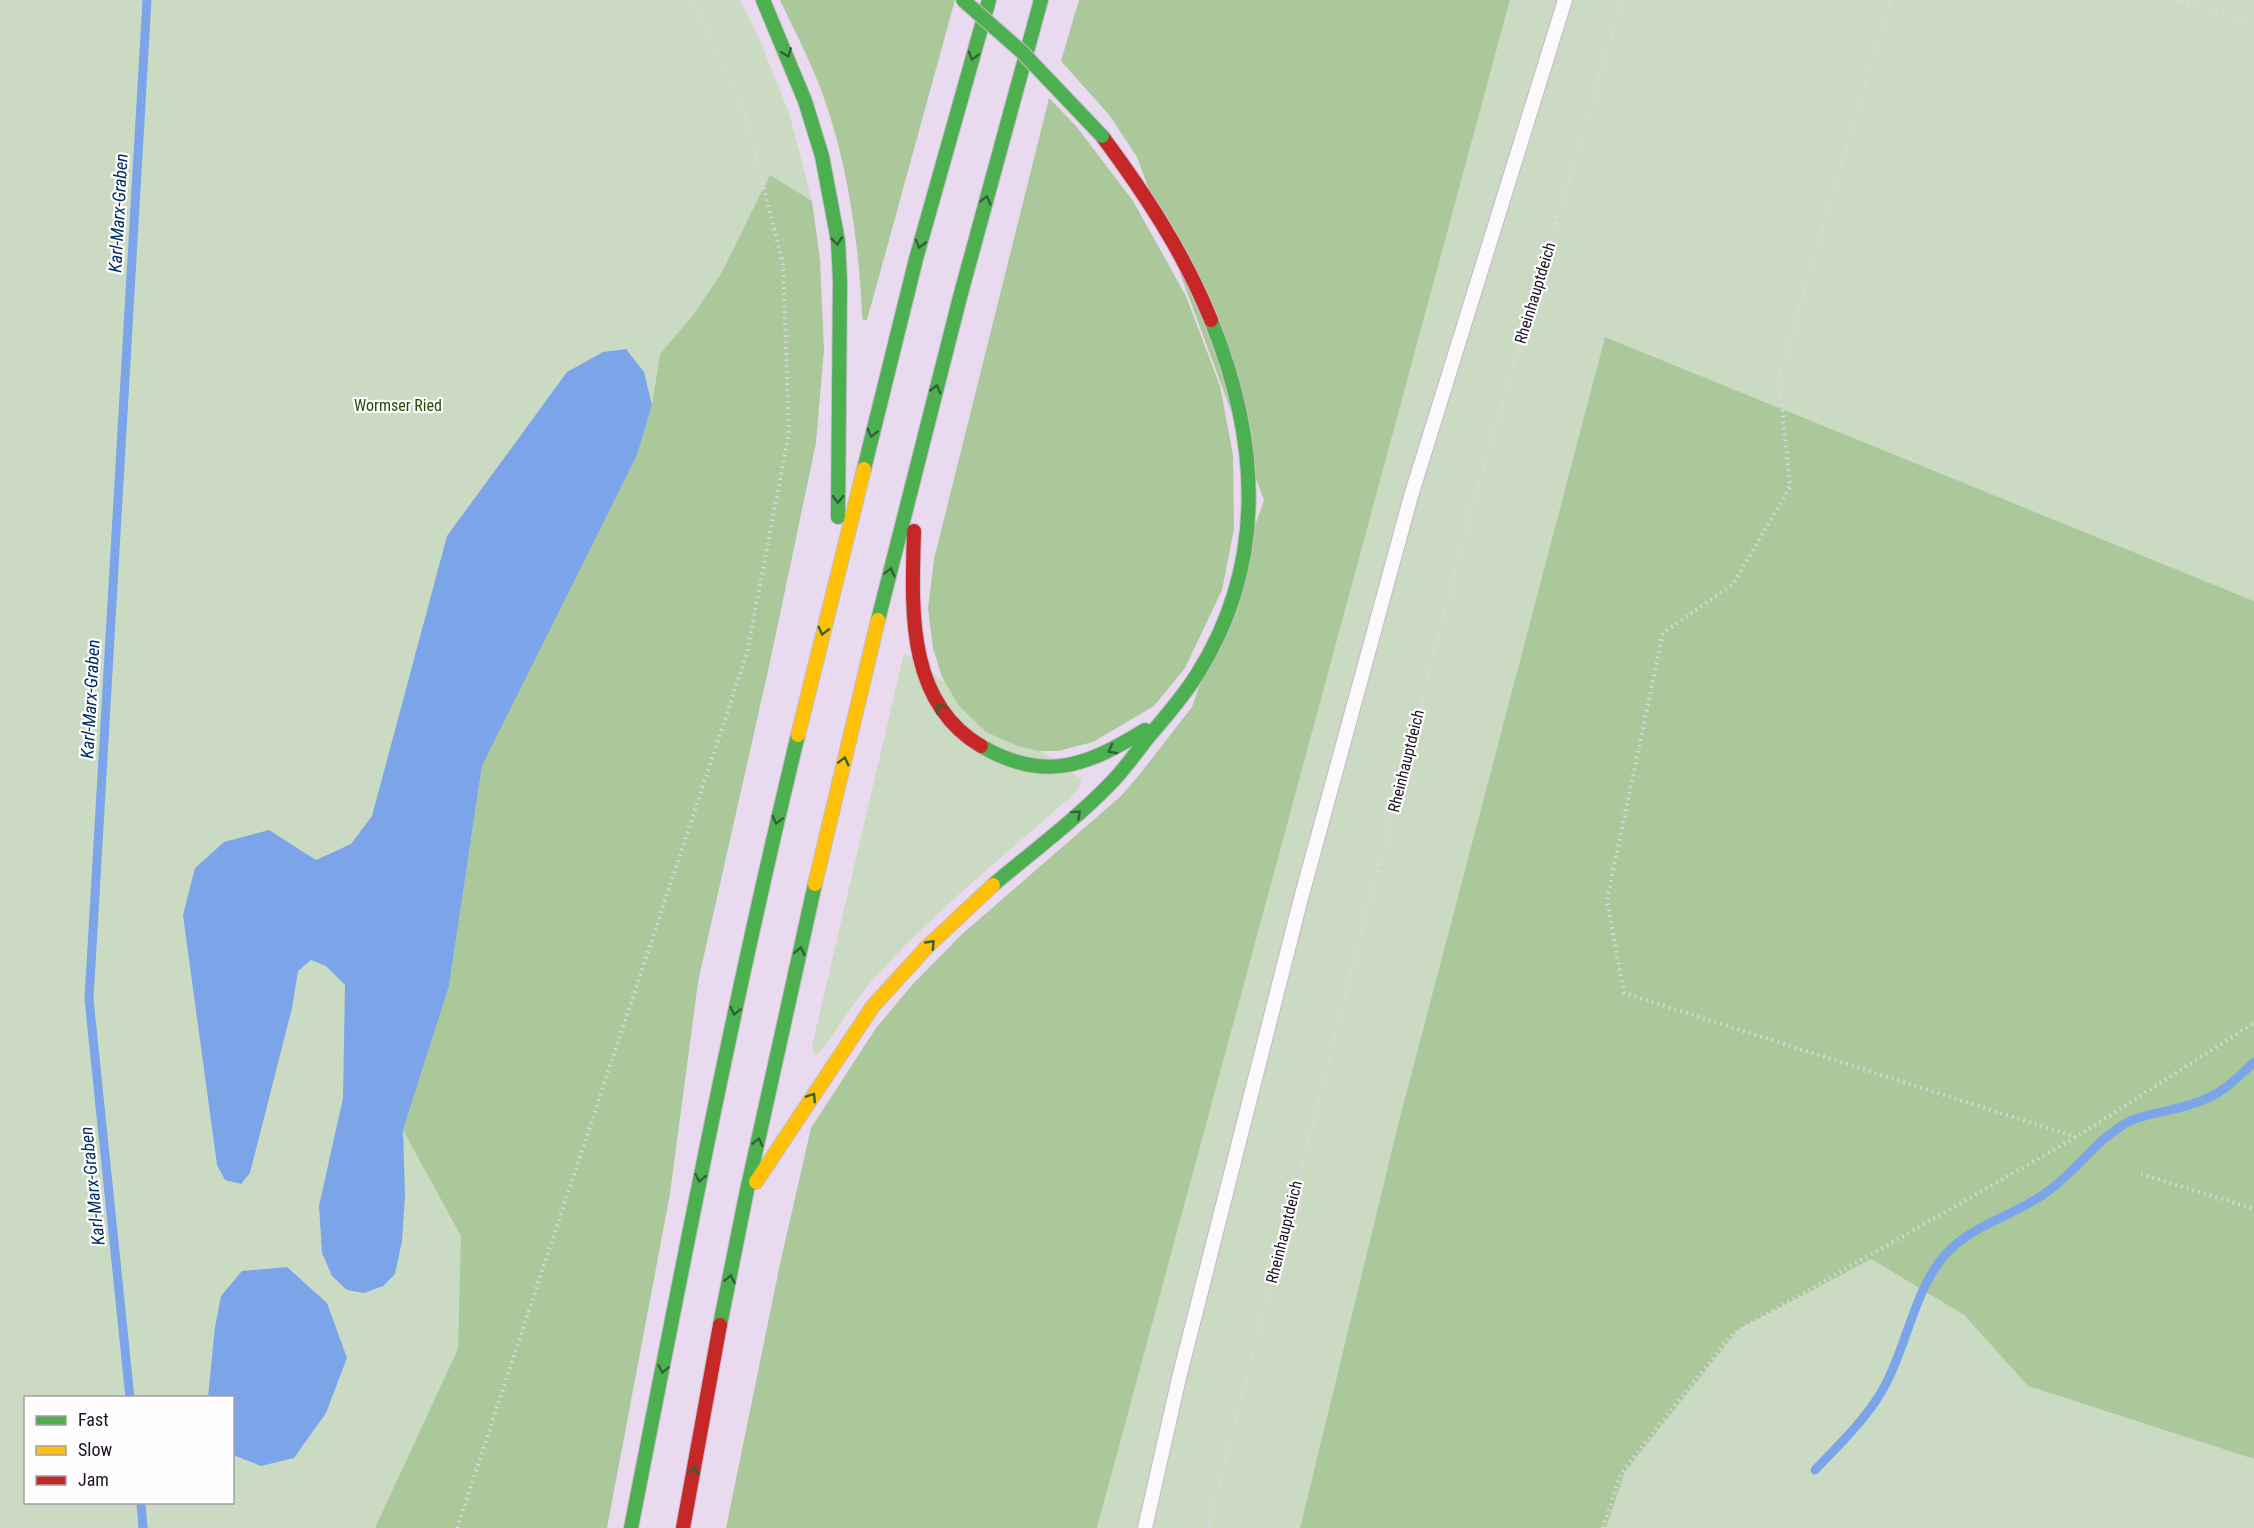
<svg xmlns="http://www.w3.org/2000/svg" width="2254" height="1528" font-family="'Roboto Condensed',sans-serif">
  <style>
    .green { fill: #cbdbc3; fill-rule: evenodd }
    .forest { fill: #abc89b }
    .water { fill: #7ba5e8 }
    .lines { fill: none; stroke-linecap: round; stroke-linejoin: round }
    .stream { stroke: #7ba5e8; stroke-width: 9 }
    .lane-casing { stroke: #c4b6c9; stroke-width: 16 }
    .fast-casing { stroke: #c6bdc9; stroke-width: 16 }
    .slow-casing { stroke: #c6bdc9; stroke-width: 16 }
    .jam-casing { stroke: #c6bdc9; stroke-width: 16 }
    .path { stroke: #ddd8df; stroke-width: 4; stroke-dasharray: 1.5 4.5; stroke-linecap: butt }
    .lane { stroke: #fcf9fd; stroke-width: 14 }
    .fast { stroke: #4caf50; stroke-width: 14 }
    .slow { stroke: #ffc107; stroke-width: 14 }
    .jam { stroke: #c62828; stroke-width: 14 }
    .fast-bridge-casing { stroke: #c6bdc9; stroke-width: 16; stroke-linecap: butt }
    .fast-bridge { stroke: #4caf50; stroke-width: 14 }
    .oneway { stroke: #346038 }
    .labels { text-anchor: middle; dominant-baseline: central; stroke-width: 4.5; stroke-linejoin: round; paint-order: stroke }
    .street-label { font-size: 16px; fill: #1d1021; stroke: #fefefe }
    .park-label { font-size: 16px; fill: #214b04; stroke: #fefefe }
    .water-label { font-size: 18px; font-style: italic; fill: #012f65; stroke: #fefefe }
  </style>
  <rect width="100%" height="100%" fill="#eadaf0"/>
  <!-- green -->
  <g class="green">
    <path d="M0,0H740L759,38L789,113L812,201L771,176L467,1528H0ZM26,1398H232V1502H26Z"/>
    <path d="M1510,0H2254V601L1605,337L1400,1117L1300,1528H1097Z"/>
    <path d="M904,653L1081,779C1082,789 1072,795 1065,802C999,860 929,916 871,982C852,1004 838,1029 820,1052L817,1054L813,1052L812,1046Z"/>
    <path d="M1871,1259L1964,1315L2028,1386L2254,1459V1528H1606L1625,1472L1738,1330Z"/>
  </g>
  <!-- forest -->
  <g class="forest">
    <path d="M780,0H955L867,320H863L862,316C859,236 845,144 813,70C803,47 791,23 780,0Z"/>
    <path d="M1079,0H1510L1097,1528H726L780,1264L811,1128L876,1028L912,985L961,935L1121,796L1139,775L1192,707L1264,500L1137,157L1110,116L1061,61Z"/>
    <path d="M1049,98L1076,126L1133,201L1186,296L1220,386L1233,455L1234,529L1222,590L1185,668L1154,706L1093,742L1058,751H1038L1018,746L986,732L959,706L942,677L933,648L928,609L934,559Z"/>
    <path d="M770,175L812,201L820,260L824,349L816,443L770,662L698,982L670,1194L607,1528H375L458,1349L461,1236L403,1130L449,986L482,766L637,455L652,405L660,354L691,318L721,274Z"/>
    <path d="M1605,337L2254,601V1459L2028,1386L1964,1315L1871,1259L1738,1330L1625,1472L1606,1528H1300L1400,1117Z"/>
  </g>
  <!-- water -->
  <g class="water">
    <path d="M626,349L644,372L652,405L637,455L482,766L449,986L403,1130L405,1195L402,1241L395,1274L383,1286L364,1293L347,1290L332,1276L322,1253L319,1206L343,1098L345,985L326,966L311,960L298,971L292,1008L250,1173L241,1184L225,1180L217,1165L183,915L195,868L224,842L269,830L316,860L351,844L372,816L447,536L567,372L603,352Z"/>
    <path d="M287,1267L327,1303L347,1358L326,1413L294,1458L261,1466L233,1455L232,1398L208,1397L215,1327L221,1296L242,1271Z"/>
  </g>
  <g class="lines">
    <!-- stream -->
    <g class="stream">
      <path d="M130,1398L89,999L147,0"/>
      <path d="M1815,1470C1838,1446 1865,1420 1882,1391C1909,1345 1914,1281 1954,1246C1980,1223 2016,1214 2044,1194C2077,1172 2094,1140 2130,1121C2144,1115 2159,1113 2174,1109C2213,1100 2226,1090 2254,1062"/>
      <path d="M141,1502L143,1528"/>
    </g>
    <defs>
      <path id="lane" d="M1145,1528L1179,1378L1300,902L1411,496L1565,0"/>
      <g id="fast">
        <path d="M763,0L805,101L822,156L838,241L840,281L838,517"/>
        <path d="M864,469L916,259L989,0"/>
        <path d="M878,620L960,297L1041,0"/>
        <path d="M981,746C1044,783 1087,766 1145,730"/>
        <path d="M993,885C1032,852 1074,821 1110,784C1125,769 1137,751 1150,735C1167,715 1184,696 1198,673C1268,561 1259,439 1211,320"/>
        <path d="M720,1325L746,1195L815,884"/>
        <path d="M631,1528C683,1263 734,998 798,735"/>
      </g>
      <g id="slow">
        <path d="M798,735L864,469"/>
        <path d="M815,884L878,620"/>
        <path d="M756,1182L873,1006L927,947L993,885"/>
      </g>
      <g id="jam">
        <path d="M1102,136C1145,194 1184,253 1211,320"/>
        <path d="M914,531C912,606 905,701 981,746"/>
        <path d="M683,1528L720,1325"/>
      </g>
    </defs>
    <!-- lane casing -->
    <use href="#lane" class="lane-casing"/>
    <!-- fast casing -->
    <use href="#fast" class="fast-casing"/>
    <!-- slow casing -->
    <use href="#slow" class="slow-casing"/>
    <!-- jam casing -->
    <use href="#jam" class="jam-casing"/>
    <!-- path -->
    <g class="path">
      <path d="M1890,0L1779,377L1790,487L1733,584L1663,633L1607,900L1624,993L2076,1137"/>
      <path d="M2176,0L2254,25"/>
      <path d="M2141,1174L2254,1209"/>
      <path d="M457,1528L747,653L789,433L783,264L746,116L691,0"/>
      <path d="M1208,1528L1469,517L1622,0"/>
      <path d="M1603,1528L1621,1473L1732,1334L2076,1137L2254,1023"/>
    </g>
    <!-- lane -->
    <use href="#lane" class="lane"/>
    <!-- fast -->
    <use href="#fast" class="fast"/>
    <!-- slow -->
    <use href="#slow" class="slow"/>
    <!-- jam -->
    <use href="#jam" class="jam"/>
    <defs>
      <path id="fast-bridge" d="M963,0L1022,52L1102,136"/>
    </defs>
    <!-- fast-bridge casing -->
    <use href="#fast-bridge" class="fast-bridge-casing"/>
    <!-- fast-bridge -->
    <use href="#fast-bridge" class="fast-bridge"/>
  </g>
  <!-- one-way arrows -->
  <defs><path id="oneway-chevron" d="M-2-3.5L2.5 0L-2 3.5" fill="none" stroke-width="1.6" stroke-linecap="round" stroke-linejoin="round" transform="scale(1.5)"/></defs>
  <g class="oneway">
    <use href="#oneway-chevron" transform="translate(787 53) rotate(69)"/>
    <use href="#oneway-chevron" transform="translate(973 56) rotate(106)"/>
    <use href="#oneway-chevron" transform="translate(986 200) rotate(-75)"/>
    <use href="#oneway-chevron" transform="translate(837 241) rotate(84)"/>
    <use href="#oneway-chevron" transform="translate(920 244) rotate(106)"/>
    <use href="#oneway-chevron" transform="translate(936 389) rotate(-75)"/>
    <use href="#oneway-chevron" transform="translate(872 433) rotate(104)"/>
    <use href="#oneway-chevron" transform="translate(838 499) rotate(91)"/>
    <use href="#oneway-chevron" transform="translate(890 572) rotate(-76)"/>
    <use href="#oneway-chevron" transform="translate(823 631) rotate(104)"/>
    <use href="#oneway-chevron" transform="translate(940 708) rotate(-126)"/>
    <use href="#oneway-chevron" transform="translate(1112 750) rotate(151)"/>
    <use href="#oneway-chevron" transform="translate(844 761) rotate(-76)"/>
    <use href="#oneway-chevron" transform="translate(1077 814) rotate(-42)"/>
    <use href="#oneway-chevron" transform="translate(777 820) rotate(104)"/>
    <use href="#oneway-chevron" transform="translate(931 944) rotate(-46)"/>
    <use href="#oneway-chevron" transform="translate(800 951) rotate(-78)"/>
    <use href="#oneway-chevron" transform="translate(735 1011) rotate(102)"/>
    <use href="#oneway-chevron" transform="translate(812 1097) rotate(-57)"/>
    <use href="#oneway-chevron" transform="translate(758 1142) rotate(-78)"/>
    <use href="#oneway-chevron" transform="translate(700 1178) rotate(101)"/>
    <use href="#oneway-chevron" transform="translate(730 1279) rotate(-79)"/>
    <use href="#oneway-chevron" transform="translate(663 1369) rotate(101)"/>
    <use href="#oneway-chevron" transform="translate(694 1471) rotate(-79)"/>
  </g>
  <g class="labels">
    <!-- street labels -->
    <g class="street-label">
      <text transform="translate(1535 293) rotate(-73)">Rheinhauptdeich</text>
      <text transform="translate(1406 761) rotate(-76)">Rheinhauptdeich</text>
      <text transform="translate(1284 1232) rotate(-76)">Rheinhauptdeich</text>
    </g>
    <!-- park labels -->
    <g class="park-label">
      <text x="398" y="405">Wormser Ried</text>
    </g>
    <!-- water labels -->
    <g class="water-label">
      <text transform="translate(118 213) rotate(-87)">Karl-Marx-Graben</text>
      <text transform="translate(90 699) rotate(-87)">Karl-Marx-Graben</text>
      <text transform="translate(92 1186) rotate(-96)">Karl-Marx-Graben</text>
    </g>
  </g>
  <!-- legend -->
  <rect x="24" y="1396" width="210" height="108" fill="#fefefe" stroke="#a49fa6" stroke-width="1.5"/>
  <rect x="36" y="1416" width="30" height="9" fill="#4caf50" stroke="#a49fa6" stroke-width="1.5"/>
  <text x="78" y="1426" font-size="18" fill="#1d1021">Fast</text>
  <rect x="36" y="1446" width="30" height="9" fill="#ffc107" stroke="#a49fa6" stroke-width="1.5"/>
  <text x="78" y="1456" font-size="18" fill="#1d1021">Slow</text>
  <rect x="36" y="1476" width="30" height="9" fill="#c62828" stroke="#a49fa6" stroke-width="1.5"/>
  <text x="78" y="1486" font-size="18" fill="#1d1021">Jam</text>
</svg>
